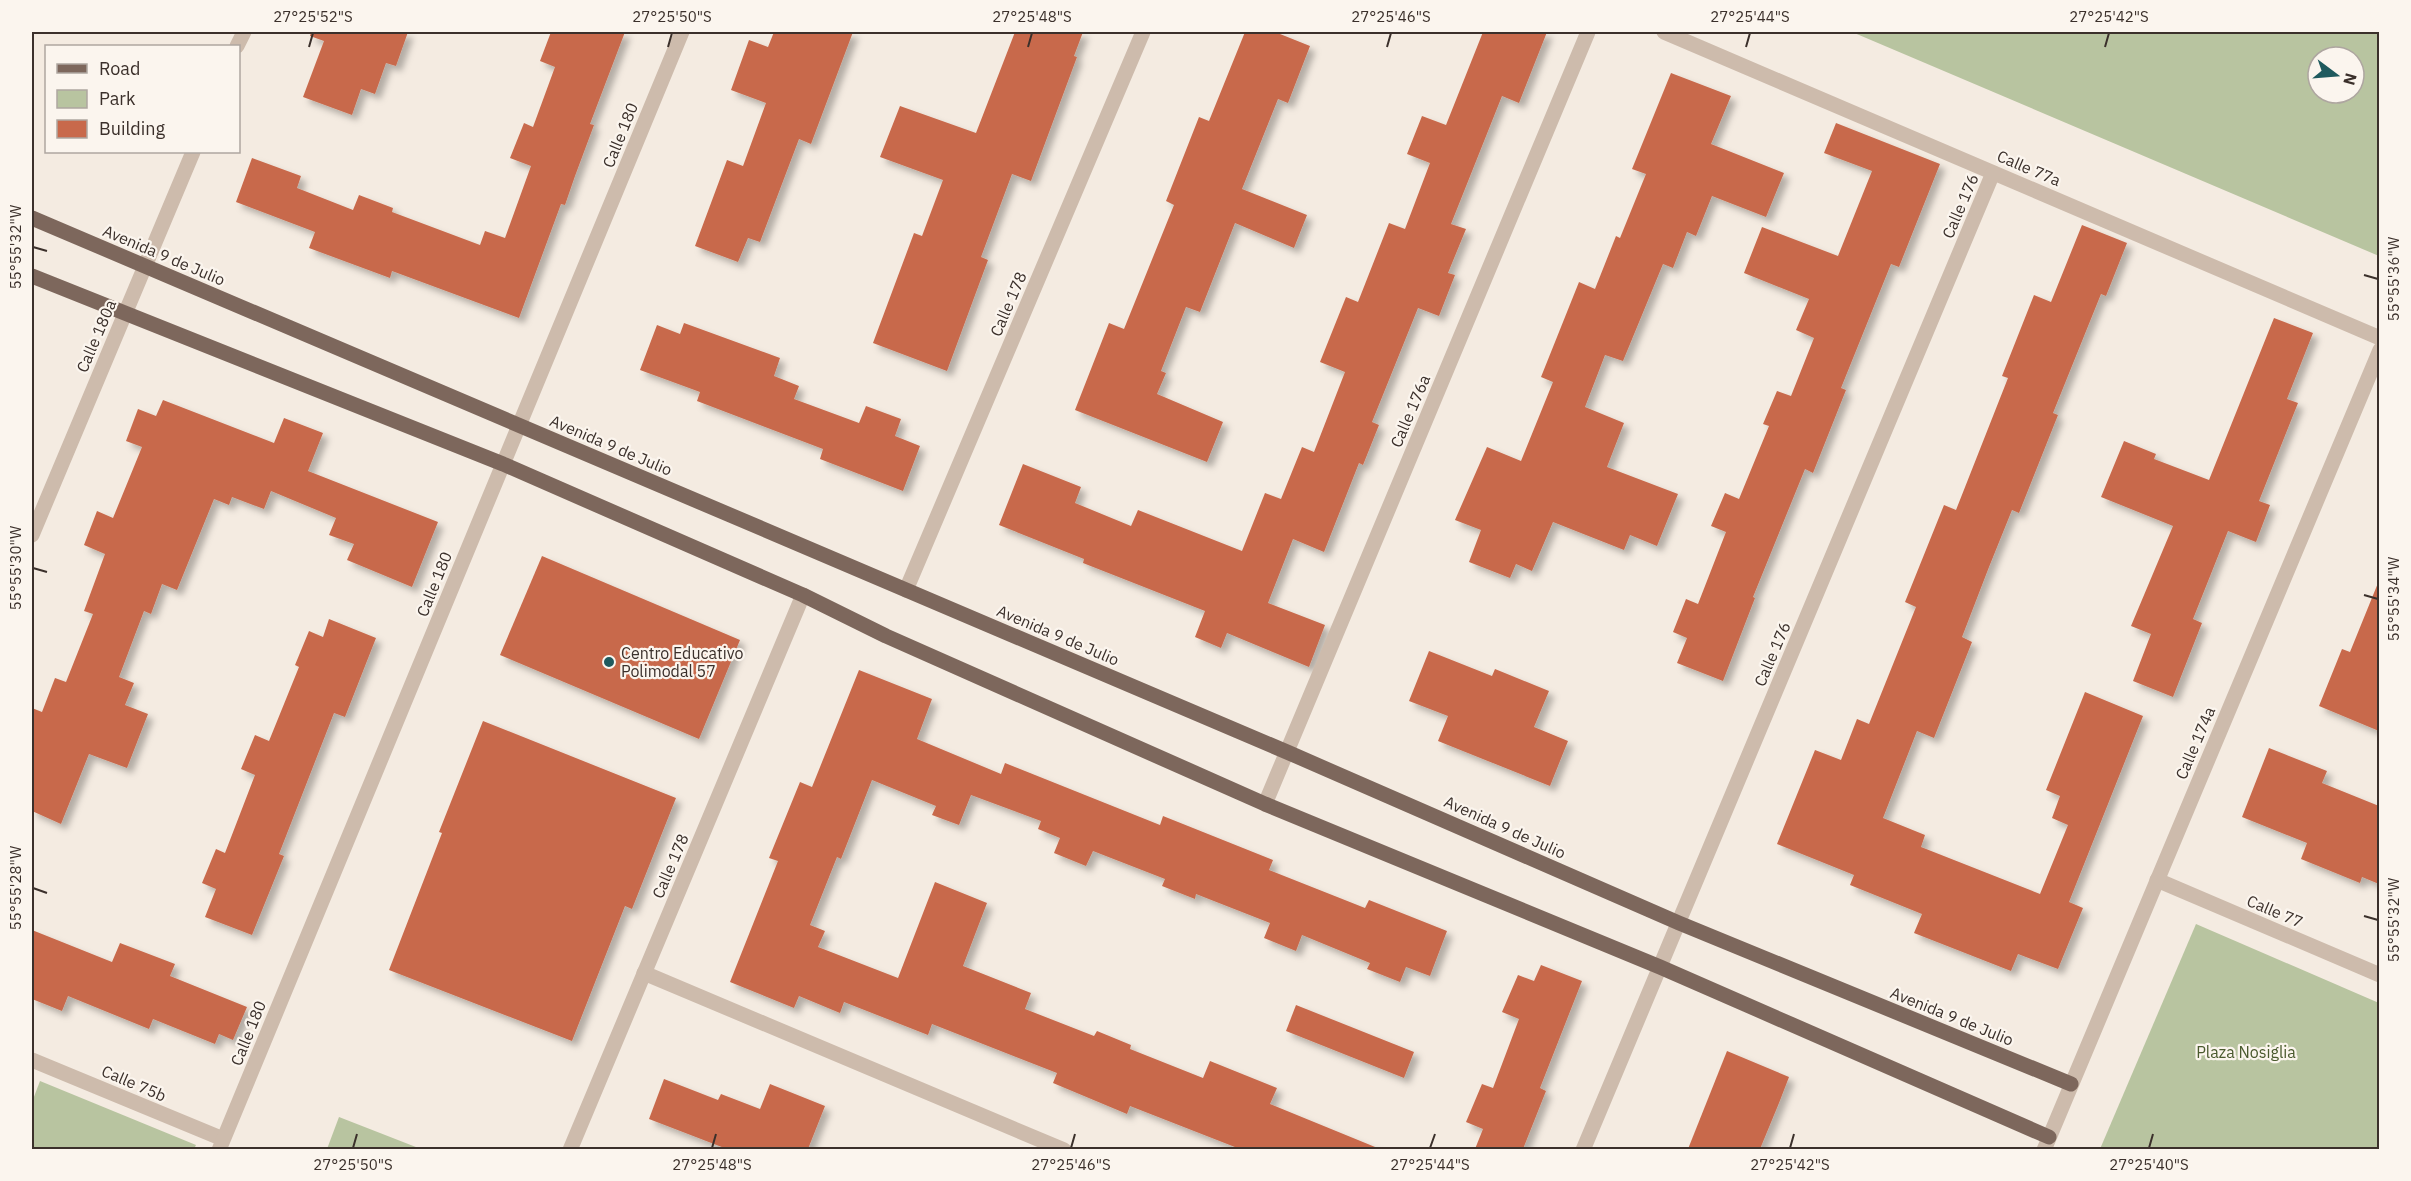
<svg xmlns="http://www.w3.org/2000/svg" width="2411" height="1181" font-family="'IBM Plex Sans',sans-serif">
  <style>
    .green { fill: #b8c4a0; fill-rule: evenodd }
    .building { fill: #c8694b; filter: url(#shadow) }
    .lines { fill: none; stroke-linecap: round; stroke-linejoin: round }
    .minor { stroke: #cdbbac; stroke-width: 15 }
    .major { stroke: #7d675c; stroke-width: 15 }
    .ticks { fill: none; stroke: #3b302b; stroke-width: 2 }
    .poi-dot { fill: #1f5a5e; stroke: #fbf5ee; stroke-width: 2 }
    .labels { text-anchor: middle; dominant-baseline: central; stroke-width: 4.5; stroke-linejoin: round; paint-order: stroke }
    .street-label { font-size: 16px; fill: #3b302b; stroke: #fbf5ee }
    .poi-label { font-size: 16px; fill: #3b302b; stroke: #fbf5ee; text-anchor: start }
    .park-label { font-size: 16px; fill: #4a5a2e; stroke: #fbf5ee }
    .neatline { fill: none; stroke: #3b302b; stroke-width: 2 }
    .ticks-label { font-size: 15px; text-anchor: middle; fill: #3b302b }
  </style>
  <defs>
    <filter id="shadow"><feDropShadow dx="5.5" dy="5.5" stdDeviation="3" flood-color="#0004"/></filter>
  </defs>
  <rect width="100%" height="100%" fill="#f4ebe1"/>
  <!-- green -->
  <g class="green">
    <path d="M1852,32H2379V256ZM2318,57H2354V93H2318Z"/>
    <path d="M2196,924L2379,1003V1149H2100Z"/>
    <path d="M40,1081L196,1145L194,1149H32V1102Z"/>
    <path d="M339,1117L421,1149H327Z"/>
  </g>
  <!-- building -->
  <g class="building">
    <path d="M311,32H408L396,66L386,63L375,94L361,89L352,115L303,97L324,41L310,36Z"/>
    <path d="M551,32H625L590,124L594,125L575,176L565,205L561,204L519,318L392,271L390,278L309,248L315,232L236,202L252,158L301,176L297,188L353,210L359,195L393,208L392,212L480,245L485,231L505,238L531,166L510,158L524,123L533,127L555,67L540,61Z"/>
    <path d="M774,32H853L811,144L799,139L760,242L748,238L738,262L695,246L727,160L743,166L766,103L731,90L749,40L768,47Z"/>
    <path d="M1015,32H1083L1074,56L1077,57L1031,181L1012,174L981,257L988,260L947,371L873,343L914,233L922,236L943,180L880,157L900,106L976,133Z"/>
    <path d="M1245,32H1275L1310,46L1288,103L1278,99L1242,189L1307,215L1294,248L1235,223L1200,312L1186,307L1161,371L1166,373L1157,394L1223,422L1207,462L1075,410L1109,323L1124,329L1174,205L1166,201L1199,117L1209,121Z"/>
    <path d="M1483,32H1547L1519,103L1502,96L1451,224L1466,229L1448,273L1455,275L1439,316L1418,308L1372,422L1379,425L1363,465L1359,463L1324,552L1293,539L1268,603L1325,625L1309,667L1227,633L1221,648L1195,637L1205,611L1083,563L1084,559L999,525L1023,464L1081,487L1075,503L1131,526L1138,510L1242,551L1265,493L1281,499L1302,447L1314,452L1345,372L1320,362L1346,297L1358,302L1389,223L1405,229L1430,163L1407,154L1422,116L1446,125Z"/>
    <path d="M1671,73L1731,96L1711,144L1784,173L1766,217L1712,196L1696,236L1687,232L1673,268L1663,264L1623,361L1605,355L1585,407L1624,423L1607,467L1678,494L1657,546L1630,535L1624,550L1553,522L1532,571L1516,564L1510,578L1469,562L1481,530L1455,520L1487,447L1521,461L1553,382L1541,377L1579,282L1595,289L1616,236L1620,238L1646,174L1632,169Z"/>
    <path d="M1836,123L1940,164L1899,267L1891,264L1841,388L1846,390L1813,473L1805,469L1753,597L1755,598L1723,681L1677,663L1687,638L1673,632L1686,599L1698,604L1726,532L1711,526L1725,493L1739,499L1769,426L1763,424L1777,391L1791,396L1814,338L1796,330L1809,299L1744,273L1762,227L1838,256L1872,171L1824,153Z"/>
    <path d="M2082,225L2127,243L2106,296L2101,294L2053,413L2058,415L2019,513L2012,510L1989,567L1962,637L1972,642L1934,738L1917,731L1883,818L1925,835L1921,847L2040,894L2068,825L2052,818L2060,796L2046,790L2085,692L2143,716L2069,902L2083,908L2058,969L2018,954L2011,971L1914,933L1922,914L1850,885L1854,875L1777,844L1815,750L1841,760L1857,719L1869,724L1916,607L1905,602L1944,505L1956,510L2008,378L2002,376L2034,295L2051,302Z"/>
    <path d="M2274,318L2313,333L2287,399L2298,403L2259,501L2270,505L2256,542L2228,531L2193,619L2202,623L2173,697L2133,681L2151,634L2131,626L2173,526L2101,497L2124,441L2156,454L2154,459L2209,480Z"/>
    <path d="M684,323L780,358L774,376L799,386L794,399L859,423L866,406L901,419L895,436L920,446L903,491L820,459L823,449L697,401L700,392L640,370L657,325L680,334Z"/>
    <path d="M163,400L274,443L284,418L323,433L308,471L438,522L412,587L347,560L354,544L329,535L336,518L271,491L264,509L232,497L229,505L214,499L177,590L162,584L151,614L144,611L119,677L134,683L125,705L148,714L127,768L89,754L61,824L32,811V708L42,712L55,678L66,682L93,614L84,611L105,554L84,545L97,511L113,518L142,447L126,441L138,409L156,416Z"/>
    <path d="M542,556L740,640L699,739L500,655Z"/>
    <path d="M2378,583H2379V731L2319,706L2342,649L2350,652Z"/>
    <path d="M329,619L376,638L345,717L334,713L279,854L284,856L252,935L205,917L216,889L202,883L216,849L225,853L255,775L241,769L255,735L269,741L299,667L295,665L309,631L323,637Z"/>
    <path d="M1429,651L1492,676L1495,669L1549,691L1534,727L1568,741L1550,786L1438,741L1448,716L1409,701Z"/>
    <path d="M859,670L932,699L917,739L1001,774L1005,763L1160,825L1163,816L1273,860L1269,870L1365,908L1369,900L1447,931L1430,976L1406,967L1400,982L1367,969L1370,963L1302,935L1296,951L1264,938L1270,923L1196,894L1195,899L1162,886L1165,879L1093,851L1086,866L1054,853L1060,838L1038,829L1041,821L971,795L959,825L932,815L936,806L872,780L841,859L837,857L810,925L825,931L818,947L898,978L935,882L987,903L963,966L1031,993L1025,1009L1094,1036L1097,1031L1131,1045L1130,1049L1203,1078L1210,1061L1277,1088L1270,1104L1380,1149H1240L1130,1106L1127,1114L1053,1083L1057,1073L932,1024L928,1035L844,1002L840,1013L799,996L794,1008L730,982L778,861L769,858L800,782L812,787Z"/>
    <path d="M483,721L676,798L632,909L625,906L572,1041L389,970L442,833L439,832Z"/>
    <path d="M2269,748L2327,771L2322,783L2379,806V884L2362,877L2360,883L2301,859L2307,843L2242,817Z"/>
    <path d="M32,930L112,962L120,943L175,964L170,976L247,1007L233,1040L219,1034L215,1044L153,1019L149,1029L68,996L62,1011L32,999Z"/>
    <path d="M1541,965L1582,981L1540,1088L1546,1091L1523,1149H1475L1483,1129L1466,1122L1482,1084L1493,1088L1519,1019L1502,1012L1518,975L1534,981Z"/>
    <path d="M1296,1005L1414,1052L1404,1078L1286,1031Z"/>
    <path d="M1727,1051L1789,1077L1779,1103L1760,1149H1688Z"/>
    <path d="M664,1079L718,1100L721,1094L760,1109L770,1084L825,1106L808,1149H727L649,1119Z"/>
  </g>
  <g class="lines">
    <!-- minor -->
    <g class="minor">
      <path d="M1664,32L2380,338"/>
      <path d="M237,46L244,32"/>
      <path d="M32,535L193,152"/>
      <path d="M906,590L1143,32"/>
      <path d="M1265,804L1588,32"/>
      <path d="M2157,880L2380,975"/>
      <path d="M644,973L1064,1150"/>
      <path d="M32,1060L223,1139"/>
      <path d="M219,1150L682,32"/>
      <path d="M570,1150L803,595"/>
      <path d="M1583,1150L1993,173"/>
      <path d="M2044,1150L2380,350"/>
    </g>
    <!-- major -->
    <g class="major">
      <path d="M32,218L1287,752L1679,923L2071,1084"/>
      <path d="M32,276L503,464L803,595L886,636L1265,804L1660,967L2049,1137"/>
    </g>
  </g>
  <!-- ticks -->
  <path class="ticks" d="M309,47L313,33M668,47L672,33M1028,47L1032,33M1387,47L1391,33M1746,47L1750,33M2105,47L2109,33M33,247L47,251M2364,275L2378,279M33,568L47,572M2364,595L2378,599M33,888L47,893M2364,916L2378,920M353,1148L357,1134M712,1148L716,1134M1071,1148L1075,1134M1430,1148L1435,1134M1790,1148L1794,1134M2149,1148L2153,1134"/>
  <!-- markers -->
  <circle class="poi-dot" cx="609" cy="662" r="6"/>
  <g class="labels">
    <!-- street labels -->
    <g class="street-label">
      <text transform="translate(620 135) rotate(-68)">Calle 180</text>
      <text transform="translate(2029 168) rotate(23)">Calle 77a</text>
      <text transform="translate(1960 206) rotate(-67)">Calle 176</text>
      <text transform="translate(164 255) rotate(23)">Avenida 9 de Julio</text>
      <text transform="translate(1008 304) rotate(-67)">Calle 178</text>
      <text transform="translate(96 336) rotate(-67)">Calle 180a</text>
      <text transform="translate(1410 411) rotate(-67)">Calle 176a</text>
      <text transform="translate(611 445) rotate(23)">Avenida 9 de Julio</text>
      <text transform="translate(434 584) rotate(-68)">Calle 180</text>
      <text transform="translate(1058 635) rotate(23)">Avenida 9 de Julio</text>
      <text transform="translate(1772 654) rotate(-67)">Calle 176</text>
      <text transform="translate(2195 743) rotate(-67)">Calle 174a</text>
      <text transform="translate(1505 827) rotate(24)">Avenida 9 de Julio</text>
      <text transform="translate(670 866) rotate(-67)">Calle 178</text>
      <text transform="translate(2275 911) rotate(23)">Calle 77</text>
      <text transform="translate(1952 1016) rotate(22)">Avenida 9 de Julio</text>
      <text transform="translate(248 1033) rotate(-68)">Calle 180</text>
      <text transform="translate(134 1083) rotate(23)">Calle 75b</text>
    </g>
    <!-- poi labels -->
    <g class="poi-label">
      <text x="621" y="653">Centro Educativo<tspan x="621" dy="18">Polimodal 57</tspan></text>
    </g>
    <!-- park labels -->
    <g class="park-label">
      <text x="2246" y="1052">Plaza Nosiglia</text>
    </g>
  </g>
  <!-- border -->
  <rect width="2411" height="1181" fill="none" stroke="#fbf5ee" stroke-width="66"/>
  <!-- legend -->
  <rect x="45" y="45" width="195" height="108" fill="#fbf5ee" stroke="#aea6a0" stroke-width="1.5"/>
  <rect x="57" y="64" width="30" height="9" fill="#7d675c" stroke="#aea6a0" stroke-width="1.5"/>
  <text x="99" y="75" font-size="18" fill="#3b302b">Road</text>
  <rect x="57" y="90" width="30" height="18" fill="#b8c4a0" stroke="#aea6a0" stroke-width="1.5"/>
  <text x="99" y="105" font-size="18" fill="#3b302b">Park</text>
  <rect x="57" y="120" width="30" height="18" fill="#c8694b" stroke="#aea6a0" stroke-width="1.5"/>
  <text x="99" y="135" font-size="18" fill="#3b302b">Building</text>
  <!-- north arrow -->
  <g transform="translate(2336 75) rotate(106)"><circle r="28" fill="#fbf5ee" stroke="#aea6a0" stroke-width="1.5"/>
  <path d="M0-4.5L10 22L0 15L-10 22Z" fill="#1f5a5e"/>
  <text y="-9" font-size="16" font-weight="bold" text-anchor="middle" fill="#3b302b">N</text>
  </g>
  <rect x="33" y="33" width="2345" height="1115" class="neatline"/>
  <g class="ticks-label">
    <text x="313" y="22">27°25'52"S</text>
    <text x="672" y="22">27°25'50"S</text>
    <text x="1032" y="22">27°25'48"S</text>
    <text x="1391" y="22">27°25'46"S</text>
    <text x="1750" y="22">27°25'44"S</text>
    <text x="2109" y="22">27°25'42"S</text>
    <text transform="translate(16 247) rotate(-90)" y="5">55°55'32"W</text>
    <text transform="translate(2394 279) rotate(-90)" y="5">55°55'36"W</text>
    <text transform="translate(16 568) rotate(-90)" y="5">55°55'30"W</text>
    <text transform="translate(2394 599) rotate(-90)" y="5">55°55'34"W</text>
    <text transform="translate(16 888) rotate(-90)" y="5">55°55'28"W</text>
    <text transform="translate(2394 920) rotate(-90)" y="5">55°55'32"W</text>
    <text x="353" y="1170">27°25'50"S</text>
    <text x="712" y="1170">27°25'48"S</text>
    <text x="1071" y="1170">27°25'46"S</text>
    <text x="1430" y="1170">27°25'44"S</text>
    <text x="1790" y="1170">27°25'42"S</text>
    <text x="2149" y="1170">27°25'40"S</text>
  </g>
</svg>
